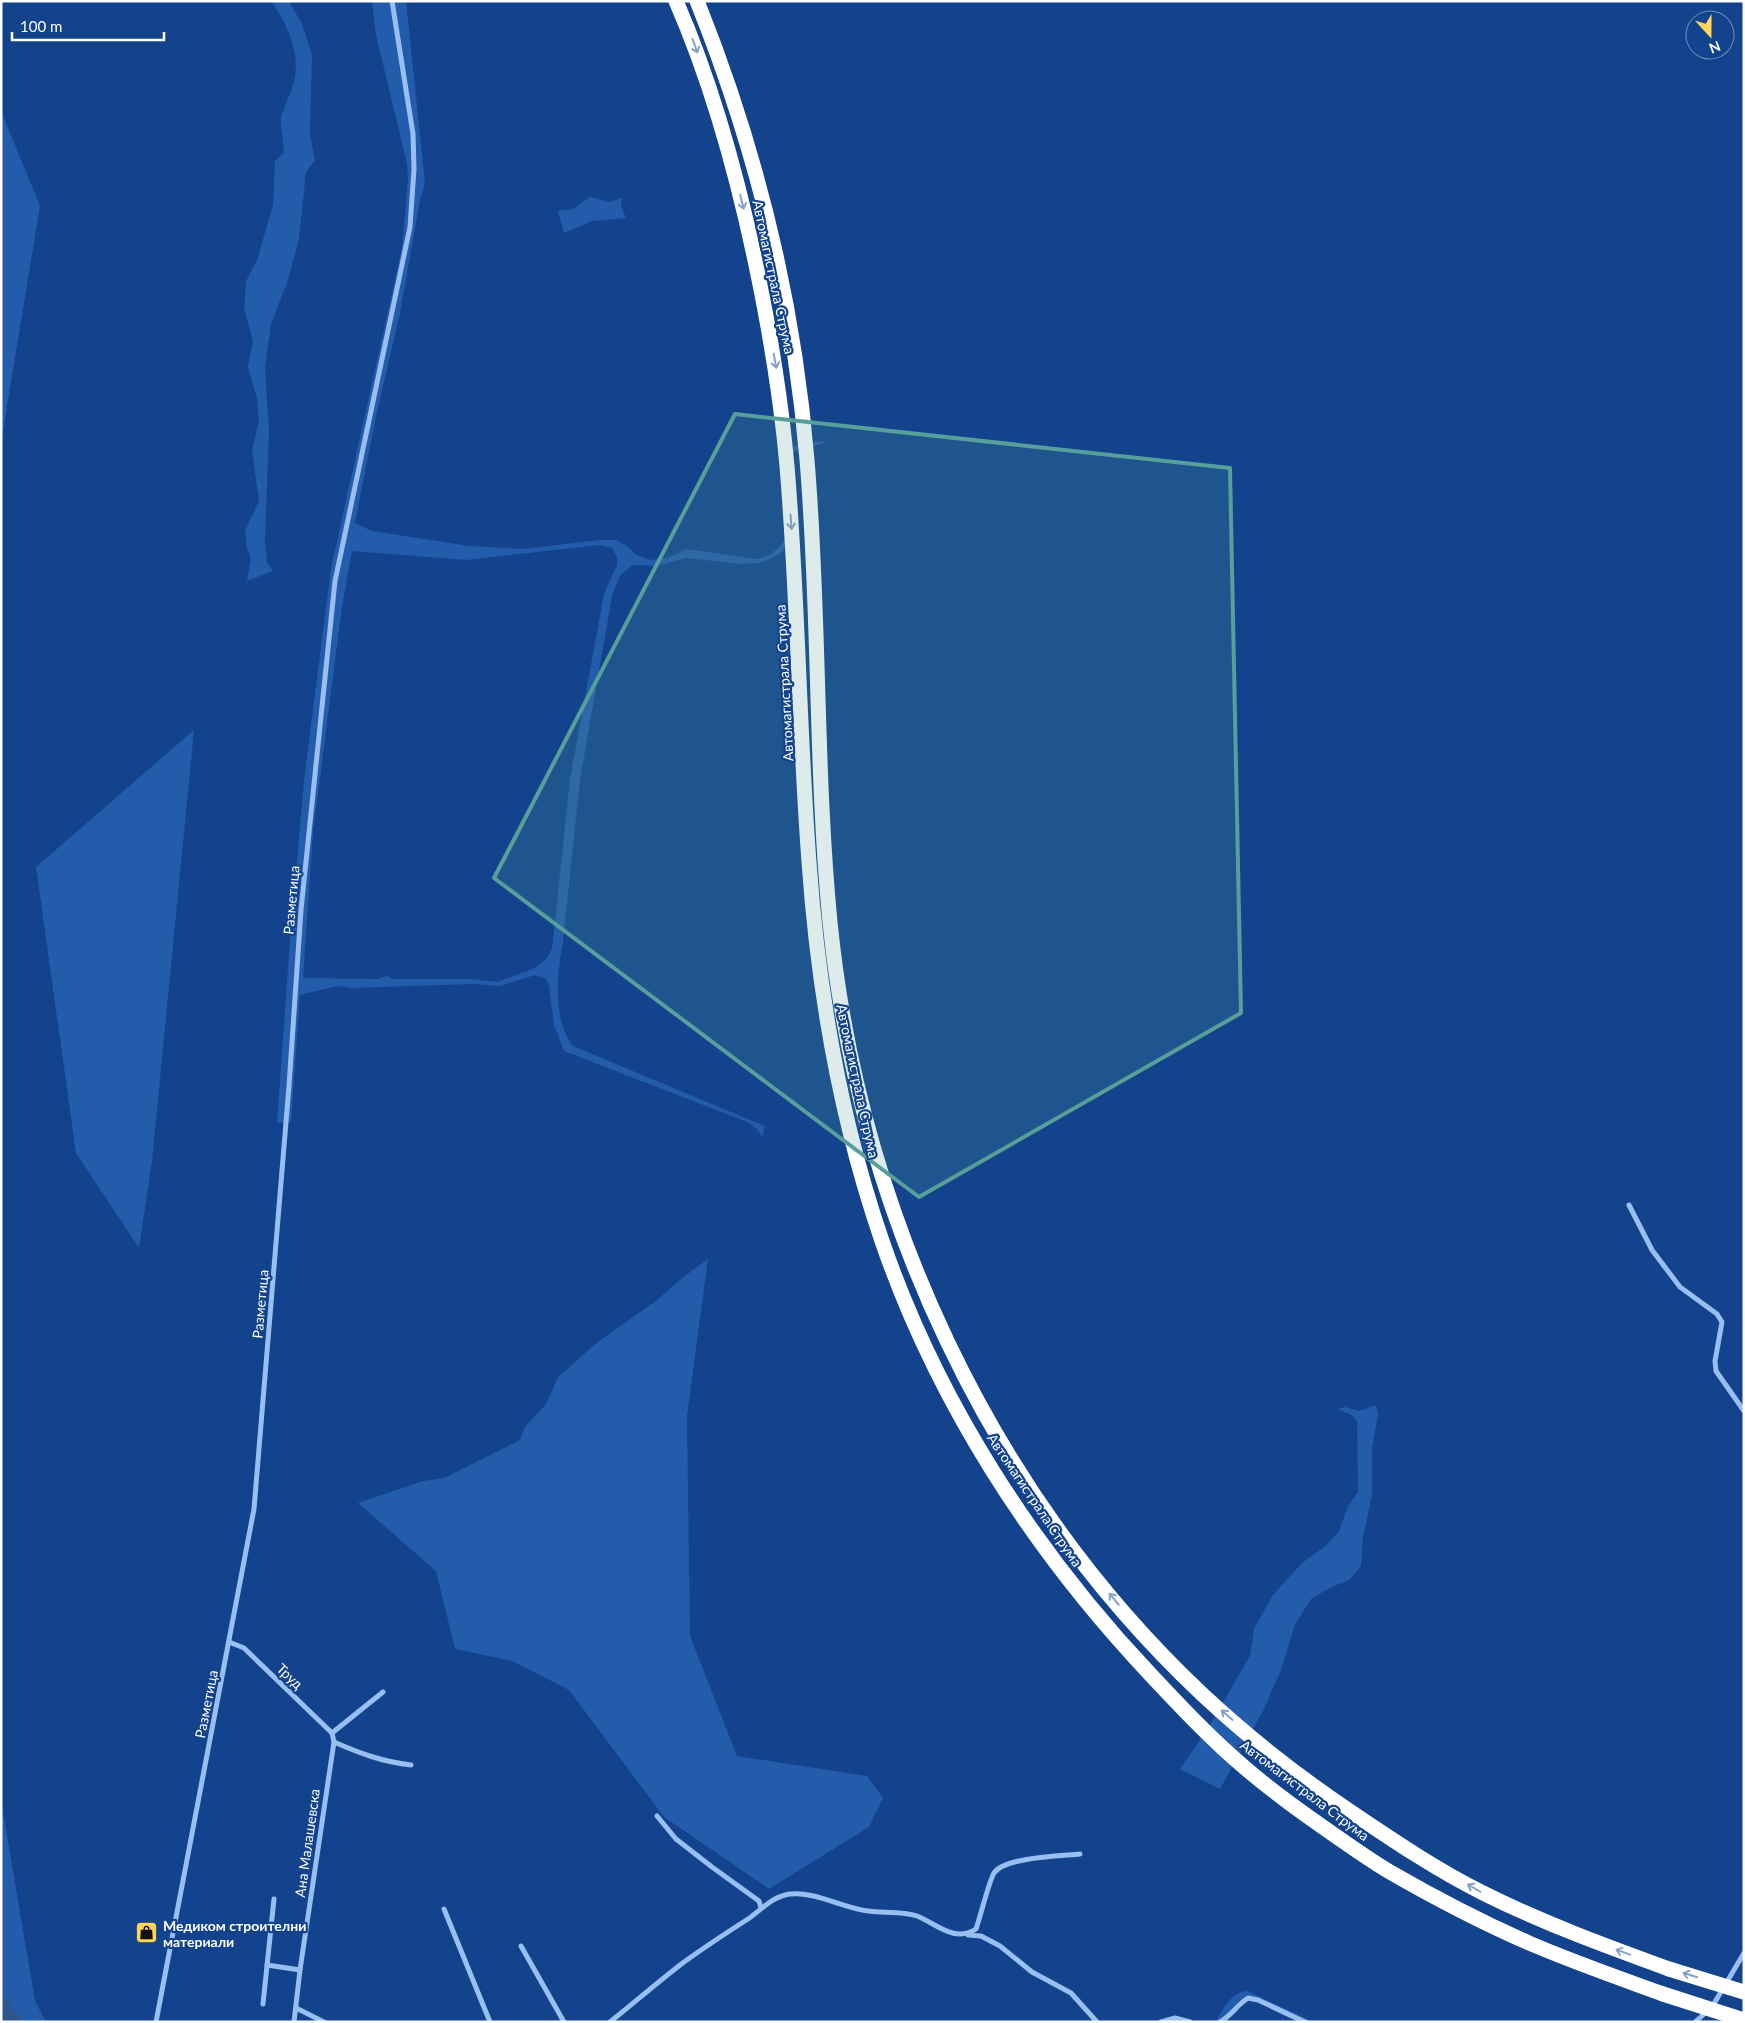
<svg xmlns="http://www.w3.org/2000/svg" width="1745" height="2023" font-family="Lato,sans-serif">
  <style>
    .green { fill: #235cab; fill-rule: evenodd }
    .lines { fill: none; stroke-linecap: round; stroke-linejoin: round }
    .river { stroke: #30548b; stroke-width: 19 }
    .minor { stroke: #99bef1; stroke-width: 5 }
    .motorway { stroke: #fff; stroke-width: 15 }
    .motorway-bridge { stroke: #fff; stroke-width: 15 }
    .oneway { stroke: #88a1c6 }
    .marked { fill: #579f9a; fill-opacity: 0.2; stroke: #579f9a; stroke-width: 4; stroke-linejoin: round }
    .labels { text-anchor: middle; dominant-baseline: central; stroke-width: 4.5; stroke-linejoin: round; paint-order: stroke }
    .street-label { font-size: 14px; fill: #fff; stroke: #12438c }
    .poi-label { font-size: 14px; font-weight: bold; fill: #fff; stroke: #12438c; text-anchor: start }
  </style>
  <rect width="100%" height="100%" fill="#12438c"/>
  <!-- green -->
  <g class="green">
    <path d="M271,1H289L302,24L312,54L310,135L315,160L306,172L299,239L288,280L271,324L265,367L269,431L265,542L267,562L273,571L247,581L251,559L247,548L245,531L259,501L252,451L259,420L257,399L248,367L253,341L244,309L246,281L257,260L273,205L275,161L284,153C284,142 280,129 281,118C282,113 291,92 293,85C302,55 288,25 271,1Z"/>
    <path d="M372,1H406L425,183L420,200L400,313L375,421L355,523L372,531L469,546L524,549L599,540H616L627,546L635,554L649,560L668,558L686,549L757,559C771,555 778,551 785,538L789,449L801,443L826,441C818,448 805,445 793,453L789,539L782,552L770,559L759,563L742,564L686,558L656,566L632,565L620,576L612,596L580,780L563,941C557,973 552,1019 573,1046L755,1122L765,1126L762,1137L757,1129L747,1122L564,1051L554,1025L549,986L546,979L535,975L500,986L473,984L351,988L337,986L300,995L291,1122L277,1123L291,926L304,781L331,568L402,248L408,180L407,164L376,35ZM599,545L612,548L617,557V565L604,594L570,779L552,949L545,960L533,969L497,982L470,979H393L387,976L378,979L303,978L313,832L342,607L352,551L466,560Z"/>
    <path d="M1,111L40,206L1,443Z"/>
    <path d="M590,197L609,202L622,198L621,206L626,218L592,221L564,233L558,211L573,209Z"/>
    <path d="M194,730L152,1161L139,1248L76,1153L36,867Z"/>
    <path d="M708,1259L687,1416L690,1636L737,1756L867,1776L883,1798L869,1827L769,1889L664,1817L569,1690L512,1661L455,1649L436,1571L358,1503L423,1481L444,1478L520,1440L525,1427L546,1404L558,1377L599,1341L656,1301L682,1278Z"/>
    <path d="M1376,1405L1378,1415L1372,1449V1495L1363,1537L1361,1566L1349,1580L1334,1586L1312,1598L1295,1624L1281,1670L1263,1711L1220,1789L1180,1769L1207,1730L1250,1656L1254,1629L1272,1596L1302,1563L1327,1545L1339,1531L1348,1506L1358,1492L1357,1422L1353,1416L1338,1409L1345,1407L1359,1411Z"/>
    <path d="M1,1800L35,2001L46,2022H1Z"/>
    <path d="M1247,1991L1314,2022C1310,2022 1306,2022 1302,2022C1281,2019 1265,1998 1242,2001L1226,2021L1228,2022H1216C1223,2008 1231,1993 1247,1991Z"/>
  </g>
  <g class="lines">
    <!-- river -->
    <path class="river" d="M1,2007L4,2015L12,2022"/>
    <!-- minor -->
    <g class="minor">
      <path d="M1629,1205L1652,1250L1680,1287L1717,1314L1722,1322L1715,1361L1716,1371L1744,1411"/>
      <path d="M229,1642L244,1648L332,1733"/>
      <path d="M334,1742C359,1753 383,1762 411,1765"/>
      <path d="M657,1816L676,1839L712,1867L759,1901L761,1908"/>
      <path d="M444,1909L490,2022"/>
      <path d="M968,1935L981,1936L1000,1946L1032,1972L1071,1993L1097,2022"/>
      <path d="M521,1946L564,2022"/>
      <path d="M267,1965L300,1970"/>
      <path d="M263,2004L274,1899"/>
      <path d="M296,2008L324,2022"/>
      <path d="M156,2022L254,1509L289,1086L301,910L335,581L410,227L414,169L413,134L392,1"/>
      <path d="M294,2022L300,1970L334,1742L332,1733L383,1692"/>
      <path d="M610,2022C635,2002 659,1981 684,1962C705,1947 726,1933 748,1919C761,1910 773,1896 790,1894C813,1891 844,1908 868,1911C882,1913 904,1911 917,1916C937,1924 954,1943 976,1929C980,1918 989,1881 994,1873C1005,1857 1061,1856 1080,1854"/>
      <path d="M1161,2022L1175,2018L1190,2022"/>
      <path d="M1220,2022C1231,2016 1237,2005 1248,1998L1258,2000L1305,2022"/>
      <path d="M1695,2022L1712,2007L1744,1953"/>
    </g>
    <!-- motorway -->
    <g class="motorway">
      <path d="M676,1C713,86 737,174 756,265C770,332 781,398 787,466C798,598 799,730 809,862C818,989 840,1118 881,1238C936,1400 1033,1550 1150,1674C1180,1706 1210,1738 1244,1767C1274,1793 1307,1816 1340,1839C1356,1850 1373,1862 1390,1872C1435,1898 1481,1922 1529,1943C1573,1962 1619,1978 1663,1994"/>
      <path d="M697,1C756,148 794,302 807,460C820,614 815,768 830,922C859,1211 990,1495 1203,1695C1249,1738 1299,1777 1351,1812C1394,1841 1437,1870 1483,1893C1543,1923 1606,1946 1669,1969"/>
    </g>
    <!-- motorway-bridge -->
    <g class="motorway-bridge">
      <path d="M1669,1969L1744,1992"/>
      <path d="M1663,1994L1744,2020"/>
    </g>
  </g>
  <!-- one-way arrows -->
  <defs><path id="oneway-shaft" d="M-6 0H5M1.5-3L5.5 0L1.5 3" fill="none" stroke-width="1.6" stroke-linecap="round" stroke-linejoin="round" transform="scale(1.25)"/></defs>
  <g class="oneway">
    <use href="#oneway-shaft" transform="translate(695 46) rotate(70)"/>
    <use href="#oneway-shaft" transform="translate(742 202) rotate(76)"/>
    <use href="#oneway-shaft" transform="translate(775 361) rotate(80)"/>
    <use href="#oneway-shaft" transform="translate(791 522) rotate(86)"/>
    <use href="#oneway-shaft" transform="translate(1114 1599) rotate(-129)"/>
    <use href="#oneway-shaft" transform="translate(1227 1715) rotate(-139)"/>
    <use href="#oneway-shaft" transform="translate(1474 1888) rotate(-150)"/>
    <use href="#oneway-shaft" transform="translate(1623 1952) rotate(-160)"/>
    <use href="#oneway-shaft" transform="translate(1690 1975) rotate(-162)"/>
  </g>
  <!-- marked area -->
  <path class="marked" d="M735,414L1230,468L1241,1013L919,1197L494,878Z"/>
  <!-- icons -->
  <defs>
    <symbol id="shop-square" viewBox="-11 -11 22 22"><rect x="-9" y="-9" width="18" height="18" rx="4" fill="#ffd55a" stroke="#12438c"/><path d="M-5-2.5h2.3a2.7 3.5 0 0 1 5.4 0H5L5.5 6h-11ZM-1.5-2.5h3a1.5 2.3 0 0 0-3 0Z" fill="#111"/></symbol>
  </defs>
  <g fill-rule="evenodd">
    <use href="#shop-square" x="134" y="1920" width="25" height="25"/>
  </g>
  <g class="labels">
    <!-- street labels -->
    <g class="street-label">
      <text transform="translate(774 277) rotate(78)">Автомагистрала Струма</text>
      <text transform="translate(784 683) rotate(-93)">Автомагистрала Струма</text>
      <text transform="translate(291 900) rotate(-85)">Разметица</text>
      <text transform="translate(858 1081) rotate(78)">Автомагистрала Струма</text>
      <text transform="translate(260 1304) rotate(-85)">Разметица</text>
      <text transform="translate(1035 1500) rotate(56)">Автомагистрала Струма</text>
      <text transform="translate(290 1676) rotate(43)">Труд</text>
      <text transform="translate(206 1704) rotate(-79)">Разметица</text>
      <text transform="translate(1305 1790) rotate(37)">Автомагистрала Струма</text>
      <text transform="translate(307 1843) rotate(-82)">Ана Малашевска</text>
    </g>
    <!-- poi labels -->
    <g class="poi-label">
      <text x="163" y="1925">Медиком строителни<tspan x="163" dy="16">материали</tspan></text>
    </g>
  </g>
  <!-- border -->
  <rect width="1745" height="2023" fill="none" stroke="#ffffff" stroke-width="5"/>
  <!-- north arrow -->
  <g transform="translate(1710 35) rotate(159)"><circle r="24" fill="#12438c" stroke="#718eba"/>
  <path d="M0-4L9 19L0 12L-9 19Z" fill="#ffd55a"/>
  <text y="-8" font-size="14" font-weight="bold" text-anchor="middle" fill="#ffffff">N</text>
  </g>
  <!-- scale -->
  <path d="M12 32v8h152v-8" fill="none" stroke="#ffffff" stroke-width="2.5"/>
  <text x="20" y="32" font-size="15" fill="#ffffff" stroke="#12438c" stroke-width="4" paint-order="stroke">100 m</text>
</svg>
